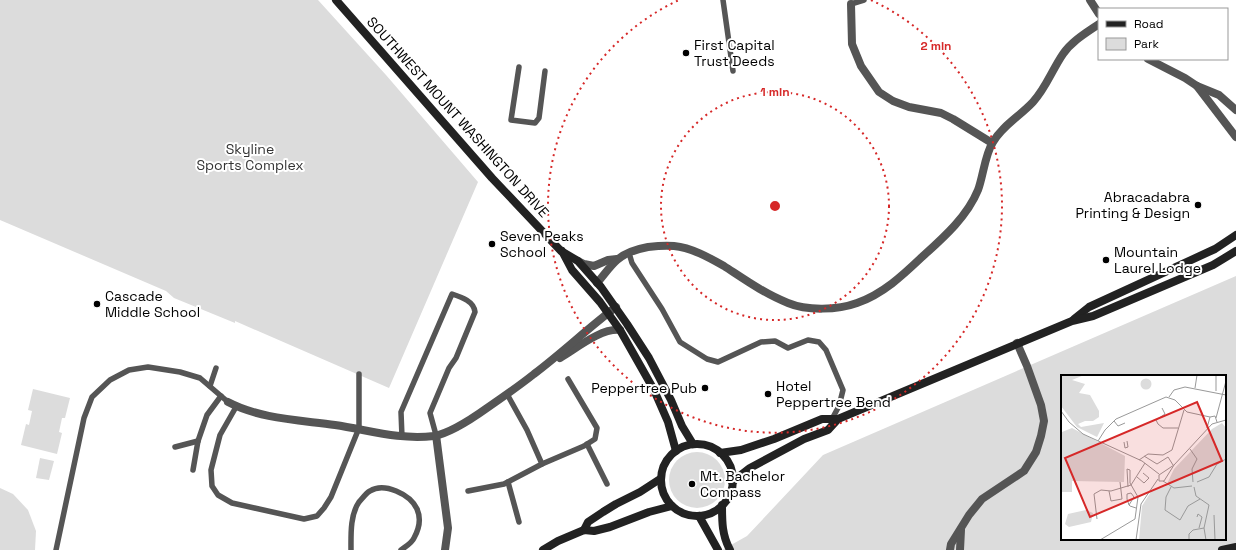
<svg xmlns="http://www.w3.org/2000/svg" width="1236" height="550" font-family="'Space Grotesk',sans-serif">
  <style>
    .green { fill: #dcdcdc; fill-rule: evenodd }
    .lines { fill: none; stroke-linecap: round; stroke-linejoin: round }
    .lane { stroke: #555; stroke-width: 5.5 }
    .street { stroke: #555; stroke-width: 8 }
    .secondary { stroke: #222; stroke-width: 8 }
    .ring { fill: none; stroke: #d62828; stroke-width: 2; stroke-dasharray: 2 4 }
    .poi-dot { fill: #000; stroke: #fff; stroke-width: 1.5 }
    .labels { text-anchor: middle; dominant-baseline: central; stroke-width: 4; stroke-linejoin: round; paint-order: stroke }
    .poi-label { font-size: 14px; fill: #000; stroke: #fff; text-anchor: start }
    .street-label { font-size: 14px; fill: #000; stroke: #fff }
    .park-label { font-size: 14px; fill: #333; stroke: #fff }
    .inset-road { fill: none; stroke: #999; stroke-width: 1 }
    .view { fill: #d62828; fill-opacity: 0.15; stroke: #d62828; stroke-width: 2 }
    .inset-edge { fill: none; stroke: #000; stroke-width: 2 }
    .centre { fill: #d62828; stroke: #fff; stroke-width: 2 }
    .ring-label { font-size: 12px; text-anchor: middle; font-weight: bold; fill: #d62828; stroke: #fff; stroke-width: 4; stroke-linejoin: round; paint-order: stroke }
  </style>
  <rect width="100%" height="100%" fill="#fff"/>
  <!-- green -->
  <g class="green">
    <path d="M0,0H318L386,75L478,182L389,388L235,321V323L174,298L166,291L0,220Z"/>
    <path d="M1236,276V550H722L747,536L823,455ZM1062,376H1225V539H1062Z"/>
    <path d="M33,389L70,398L65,418H62L59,432L62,433L57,454L21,445L26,424L29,425L32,411L28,410Z"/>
    <circle cx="697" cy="480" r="28"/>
    <path d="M40,458L54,461L49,480L36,478Z"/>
    <path d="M0,488L13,494L28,510L36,531L35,550H0Z"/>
  </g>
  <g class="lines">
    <!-- lane -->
    <g class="lane">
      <path d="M723,0L733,71"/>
      <path d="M851,4L864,0"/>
      <path d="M519,67L511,120L535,123L539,118L545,71"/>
      <path d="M629,253L632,263L662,309L680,342L707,359L718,362L761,342L775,341L788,348L808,340L819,342L826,350L843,390L839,406L832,419"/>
      <path d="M210,386L216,368"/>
      <path d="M507,394L527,430L542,464L584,446L595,439L597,428L568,379"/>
      <path d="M236,407L220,435L211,470L212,486L218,495L232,503L304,519L317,516L324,508L331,497L359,428V374"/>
      <path d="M402,437L401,412L452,294C461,297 474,301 475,312L456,358L449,368L430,413L436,435"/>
      <path d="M587,444L607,484"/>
      <path d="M175,447L198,441"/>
      <path d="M193,470L198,441L207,415L221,396"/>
      <path d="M508,482L519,522"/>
      <path d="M468,491L504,484L542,464"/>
      <path d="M56,550L84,418L92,397L110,380L129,370L148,367L180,372L200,378L228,402"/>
      <path d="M351,550C351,535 350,515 359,502C362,499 366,493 370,491C384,482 410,494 417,509C421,518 419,529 414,538C412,543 405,547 401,550"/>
    </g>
    <!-- street -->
    <g class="street">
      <path d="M1090,0L1099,14"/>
      <path d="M851,4L852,44L861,66L879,92L893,101L909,107L941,113L953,119L992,143"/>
      <path d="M1148,59L1185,78L1197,86L1219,95L1236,110"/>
      <path d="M1197,86L1236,137"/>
      <path d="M578,261L584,264L594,266L608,260L617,259"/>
      <path d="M597,283C604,275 610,266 617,260C625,253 637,249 648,247C656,246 665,245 674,246C692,248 708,257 724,266C744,279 765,294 788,303C807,311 838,310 857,303C883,294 903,275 922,257C943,238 967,217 978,190C983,177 985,154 993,142C1002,126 1020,116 1033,102C1046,88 1052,70 1063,54C1072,41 1086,33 1099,24"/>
      <path d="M560,358C577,348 601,328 620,330"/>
      <path d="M228,402C260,419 300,420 335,425C369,430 398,440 434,436C451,433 473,418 487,408C503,397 519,386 534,374C562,353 588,328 616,307"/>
      <path d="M436,435L448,528L445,550"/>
      <path d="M950,550L951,544L969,515L982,499L1024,471L1036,452L1041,436L1044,421L1041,405L1027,366L1017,343"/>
      <path d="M960,550L961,530"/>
    </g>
    <!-- secondary -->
    <g class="secondary">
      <path d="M336,0L492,178L561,251L578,261L601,287L627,324L649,358L671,400L682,426L693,444"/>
      <path d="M562,251L572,270L600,302L620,330L654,390L668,422L676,451"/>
      <path d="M1074,319L1089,307L1215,249L1236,235"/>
      <circle cx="697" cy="480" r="36"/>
      <path d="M720,453L741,450L774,439L822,419H838"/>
      <path d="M732,482L750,468L804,439L828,430L838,419L1072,321L1093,316L1213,265L1236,251"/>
      <path d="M722,505C722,522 722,535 730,550"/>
      <path d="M699,516L718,550"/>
      <path d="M584,530L588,522L603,512L616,504L640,492L660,479"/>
      <path d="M543,550L558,541L584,530L594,531L610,527L649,512L672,506"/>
      <path d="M1222,550L1236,547"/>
    </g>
  </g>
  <!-- distance rings -->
  <g class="ring">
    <circle cx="775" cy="206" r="114"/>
    <path d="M871 0A227 227 0 1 1 679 0"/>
  </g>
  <!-- markers -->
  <g class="poi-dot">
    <circle cx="686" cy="53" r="4"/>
    <circle cx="1198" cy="205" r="4"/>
    <circle cx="492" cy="244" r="4"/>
    <circle cx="1106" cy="260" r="4"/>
    <circle cx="97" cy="304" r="4"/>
    <circle cx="705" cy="388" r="4"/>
    <circle cx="768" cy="394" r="4"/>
    <circle cx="692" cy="484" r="4"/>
  </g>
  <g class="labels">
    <!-- poi labels -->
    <g class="poi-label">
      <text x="694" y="45">First Capital<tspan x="694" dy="16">Trust Deeds</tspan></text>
      <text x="1190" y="197" text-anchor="end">Abracadabra<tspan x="1190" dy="16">Printing &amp; Design</tspan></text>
      <text x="500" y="236">Seven Peaks<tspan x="500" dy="16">School</tspan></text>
      <text x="1114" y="252">Mountain<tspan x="1114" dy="16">Laurel Lodge</tspan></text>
      <text x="105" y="296">Cascade<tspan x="105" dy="16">Middle School</tspan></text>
      <text x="776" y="386">Hotel<tspan x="776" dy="16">Peppertree Bend</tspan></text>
      <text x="697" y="388" text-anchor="end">Peppertree Pub</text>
      <text x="700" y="476">Mt. Bachelor<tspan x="700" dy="16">Compass</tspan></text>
    </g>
    <!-- street labels -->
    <g class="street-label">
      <text transform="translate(458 117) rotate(48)">SOUTHWEST MOUNT WASHINGTON DRIVE</text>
    </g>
    <!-- park labels -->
    <g class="park-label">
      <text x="250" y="149">Skyline<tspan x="250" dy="16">Sports Complex</tspan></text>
    </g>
  </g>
  <!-- overview -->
  <g transform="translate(1061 375)">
    <rect width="165" height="165" fill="#fff"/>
    <path d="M0,0H23L11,5L24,9L18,18L29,20L38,36V42L32,46H24L17,49L20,52L43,48L36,62L16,52L0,31ZM79.5 9a5.5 5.5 0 1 1 11 0a5.5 5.5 0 1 1-11 0ZM161,48L165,53V165H78L81,131L91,115L105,111L113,94L151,54ZM11,53L64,81L63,107L11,106V117H1V57ZM25,135L32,138L30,147L8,152L4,149L7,139Z" fill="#dcdcdc"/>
    <path class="inset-road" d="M155,0V16M134,13L136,0M108,22L113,15L124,12L165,20M101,33L104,39L95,45L97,49L102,53H117M0,36L8,47L22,59L81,86L98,99M155,43L165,6M53,46L57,51L64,48M146,53L149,42L154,41L156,47M37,66L44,55L55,44L105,22L114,25L126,37L149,42M63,67L64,73L67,72L66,66M129,74L136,84L131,94L132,107M83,81L96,89L107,82L112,90M78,85L87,79L102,80L111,75L123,35M113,90L98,100V106H103L113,90L151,49L165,45M76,102L83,108L88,103L82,98M102,106L113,113L131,111M136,107L148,102L156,89L165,84M110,112L105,122L104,135L119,145L127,131L139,124M133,112L135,121L148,130L143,153L145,165M48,116L50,126L61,124L59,107M68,130L73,122L70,118L66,119V124L68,130L69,131L75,133M153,140L154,165M136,142L137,139L141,142L138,153M36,144L33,119L40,115L50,116L70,110L84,88M39,165L74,144L77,122L69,108V95L66,94L67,112M75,165L80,129L97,104M128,165V159L132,155L143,153"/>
    <path class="view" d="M136,27L161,86L29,142L4,83Z"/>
    <rect width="165" height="165" class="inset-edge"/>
  </g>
  <circle cx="775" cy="206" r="6" class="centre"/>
  <g class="ring-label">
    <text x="936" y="50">2 min</text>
    <text x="775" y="96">1 min</text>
  </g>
  <!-- legend -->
  <rect x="1098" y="8" width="130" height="52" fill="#ffffff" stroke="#999999"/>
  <rect x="1106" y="21" width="20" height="6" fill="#222222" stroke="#999999"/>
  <text x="1134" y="28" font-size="12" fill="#000000">Road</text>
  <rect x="1106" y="38" width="20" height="12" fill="#dcdcdc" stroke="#999999"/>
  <text x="1134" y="48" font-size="12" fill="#000000">Park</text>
</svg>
